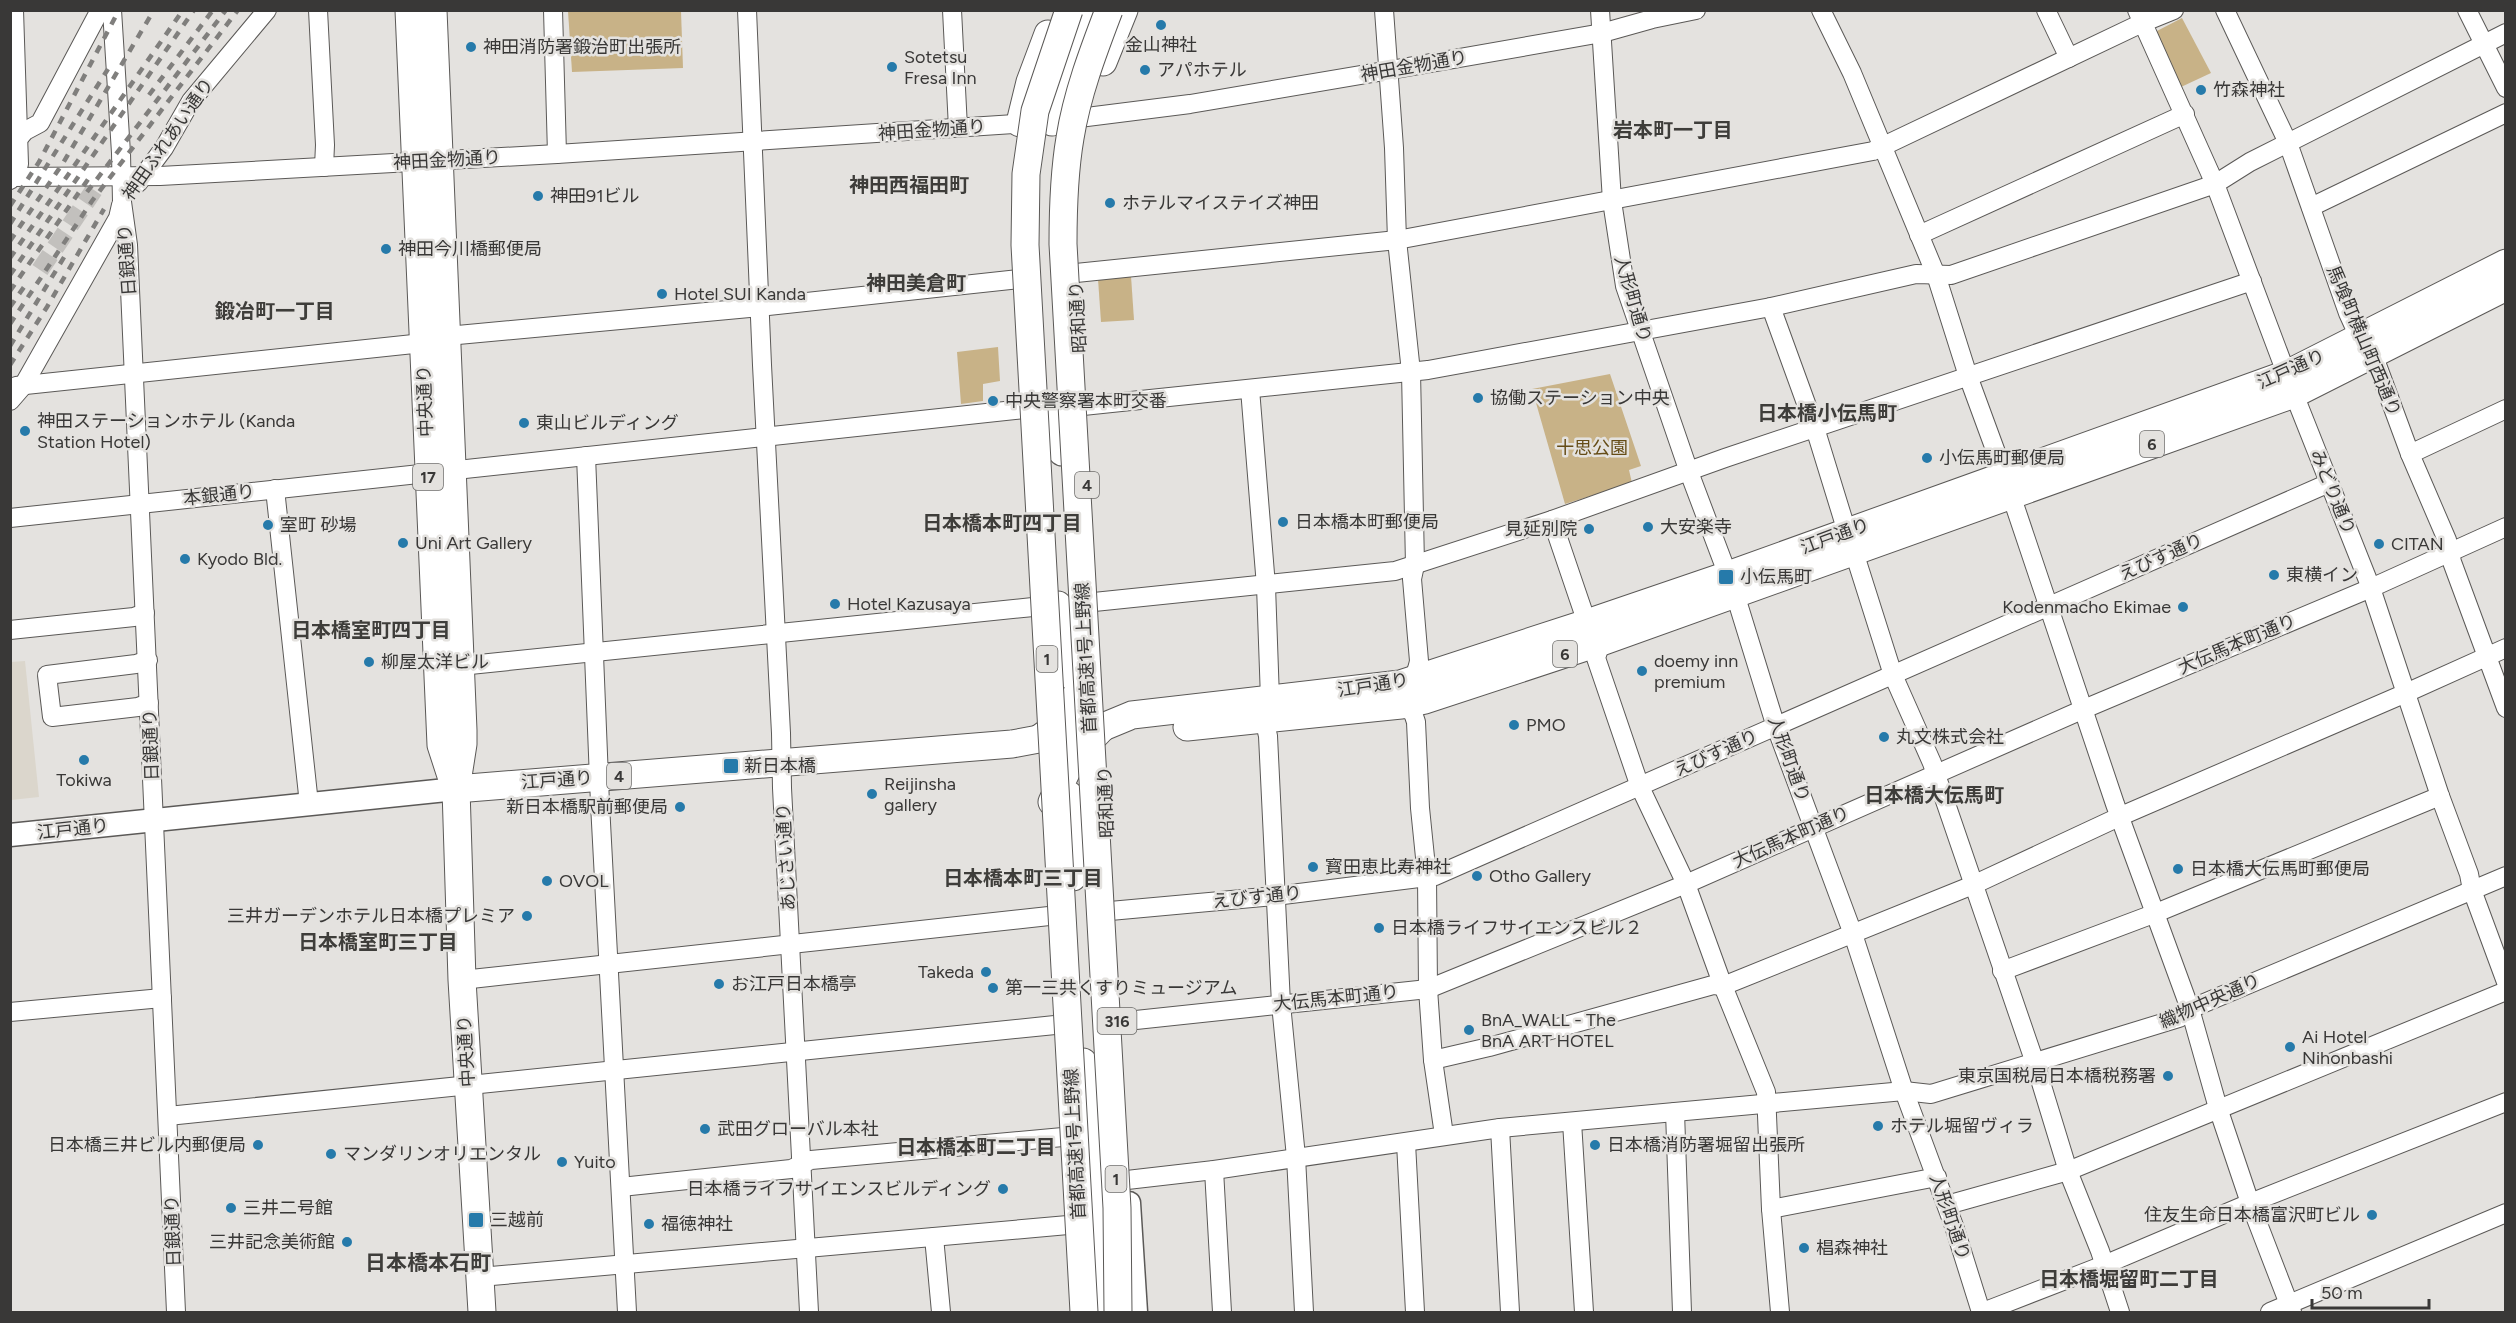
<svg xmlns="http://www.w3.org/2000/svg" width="2516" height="1323" font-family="Figtree,'Noto Sans JP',sans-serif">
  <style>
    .built { fill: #dbd6cc }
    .green { fill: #c8b287 }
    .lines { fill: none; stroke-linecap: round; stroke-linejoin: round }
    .minor-tunnel { stroke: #c2c0bd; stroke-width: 18; stroke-dasharray: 18 9; stroke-linecap: butt }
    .minor-casing { stroke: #5b5957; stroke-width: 20 }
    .major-casing { stroke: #5b5957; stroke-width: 25 }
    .highway-casing { stroke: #5b5957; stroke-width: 29 }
    .minor { stroke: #fff; stroke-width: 18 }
    .major { stroke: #fff; stroke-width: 22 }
    .highway { stroke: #fff; stroke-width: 27 }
    .rail { stroke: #807f7d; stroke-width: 4.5; stroke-dasharray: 8 8; stroke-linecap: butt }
    .highway-bridge-casing { stroke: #5b5957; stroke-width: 29; stroke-linecap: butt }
    .highway-bridge { stroke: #fff; stroke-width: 27 }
    .poi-dot { fill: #267aaa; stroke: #e4e2df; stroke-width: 2 }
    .labels { text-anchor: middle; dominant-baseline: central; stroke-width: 5; stroke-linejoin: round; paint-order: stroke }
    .shield { fill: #e4e2df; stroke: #6c6b69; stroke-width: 1.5 }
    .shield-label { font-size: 16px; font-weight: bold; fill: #393837 }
    .poi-label { font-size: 18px; fill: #393837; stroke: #e4e2df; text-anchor: start }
    .street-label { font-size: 18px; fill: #393837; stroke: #e4e2df }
    .park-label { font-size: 18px; fill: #654c16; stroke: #e4e2df }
    .neighbourhood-label { font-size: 20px; font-weight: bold; fill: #3e3d3a; stroke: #e4e2df }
    .quarter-label { font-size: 21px; font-weight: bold; fill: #3e3d3a; stroke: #e4e2df }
  </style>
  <rect width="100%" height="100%" fill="#e4e2df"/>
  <!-- built -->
  <path class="built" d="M25,661L39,797L11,800V662Z"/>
  <!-- green -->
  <g class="green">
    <path d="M568,11H681L683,68L572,72Z"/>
    <path d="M2182,18L2211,73L2181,87L2155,32Z"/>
    <path d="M1131,276L1134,320L1101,322L1098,279Z"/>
    <path d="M998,347L1000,381L983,384V401L961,404L957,352Z"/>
    <path d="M1610,374L1641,466L1629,470L1632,483L1565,504L1532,389Z"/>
  </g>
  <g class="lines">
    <!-- minor-tunnel -->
    <path class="minor-tunnel" d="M40,270L94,190"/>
    <defs>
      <g id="minor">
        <path d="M112,10L121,153L122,202L128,245L176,1312"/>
        <path d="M318,10L325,145L324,167"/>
        <path d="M553,10L557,154"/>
        <path d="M747,10L762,365L781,733L782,788L809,1312"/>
        <path d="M952,10L958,128"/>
        <path d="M1384,10L1394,148L1397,240L1411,372L1415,565L1412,579L1419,661C1417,671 1415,677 1405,682"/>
        <path d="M1600,10L1612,201L1625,286L1689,472L1735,594L1776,727L1853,934L1904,1091L1954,1226L1981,1312"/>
        <path d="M1821,10L1852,73L1936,275L1968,376L2004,474L2115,804L2190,1009L2218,1108L2250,1203L2292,1312"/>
        <path d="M2046,10L2069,58"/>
        <path d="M2137,10L2215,184L2294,394L2371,588L2440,796L2469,874L2472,890L2506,982"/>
        <path d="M2225,10L2288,143L2348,313L2359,337L2373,354L2410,454L2447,540L2452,562L2506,708"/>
        <path d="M2467,10L2506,88"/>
        <path d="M1063,120L1190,104L1402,68L1602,33L1652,19L1696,10"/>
        <path d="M19,138L25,131L40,123L100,10"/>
        <path d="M10,177L160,176L557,154L1030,123"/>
        <path d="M10,180L19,164L14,10"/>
        <path d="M138,183L164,148L191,101L267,10"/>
        <path d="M2311,207L2506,113"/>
        <path d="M1919,235L2185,114"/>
        <path d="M1076,273L1397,240L1873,151L2142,23L2174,10"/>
        <path d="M1771,307L1815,428L1847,532"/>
        <path d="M447,336L760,307L1019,279"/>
        <path d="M16,386L423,343"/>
        <path d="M1250,389L1266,586L1270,699"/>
        <path d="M10,401L23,386L118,218L121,205"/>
        <path d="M1083,406L1428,370L1771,307L1916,274L1951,275L2215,184L2250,162L2506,33"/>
        <path d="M2410,454L2506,409"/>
        <path d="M586,456L600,804L627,1312"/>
        <path d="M275,489L309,804"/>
        <path d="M10,518L1024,409"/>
        <path d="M1552,520L1587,623"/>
        <path d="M1854,552L1893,675L1932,763L2035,1063L2068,1171L2100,1251L2120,1312"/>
        <path d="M1094,602L1395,571L1552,520L1725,458L2252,281"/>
        <path d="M10,630L134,617L145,613"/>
        <path d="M1601,642L1596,658L1640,787L1686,884L1723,986L1766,1092L1771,1209L1780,1312"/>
        <path d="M148,660L136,664L47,675L52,717L138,707L149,703"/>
        <path d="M460,666L1033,607"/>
        <path d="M1401,705L1413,713L1416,722L1420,808L1427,877L1428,989L1433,1060L1444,1135"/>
        <path d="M1264,719L1268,736L1281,1004L1296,1157L1304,1312"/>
        <path d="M1110,911L1275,896L1435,876L2329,483"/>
        <path d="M2002,971L2156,913L2440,796"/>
        <path d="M462,980L1049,916"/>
        <path d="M10,1012L162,998"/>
        <path d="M1117,1022L1428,989L1686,884L2084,709L2371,588L2506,527"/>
        <path d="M1433,1060L1489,1047L1713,985L1723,986L1973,885L2121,816L2406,693L2506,648"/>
        <path d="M1675,1112L1682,1312"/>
        <path d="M168,1116L1055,1025"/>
        <path d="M1572,1122L1584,1312"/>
        <path d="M1500,1128L1510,1312"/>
        <path d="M1406,1143L1415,1312"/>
        <path d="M1214,1170L1222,1312"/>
        <path d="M1127,1180L1214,1170L1500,1128L1904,1091L1931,1094L2179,1018L2190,1009L2506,876"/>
        <path d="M621,1187L791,1169L811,1160L1063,1137"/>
        <path d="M1947,1205L2068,1171L2506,991"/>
        <path d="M1771,1209L1937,1177"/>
        <path d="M934,1237L941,1312"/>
        <path d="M480,1277L1068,1225"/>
        <path d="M1983,1312L2104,1265L2250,1203L2506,1102"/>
        <path d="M2270,1312L2506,1213"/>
      </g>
      <g id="major">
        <path d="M10,835L456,789"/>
        <path d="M1129,1203L1136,1312"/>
      </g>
      <g id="highway">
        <path d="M409,10L441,745L454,785"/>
        <path d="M433,10L463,730V744L456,789L462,980L482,1312"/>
        <path d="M1072,59L1091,10"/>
        <path d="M1103,62L1124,10"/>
        <path d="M1052,122L1082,57"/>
        <path d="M1020,123L1030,82L1048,34"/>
        <path d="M1058,408L1062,452"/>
        <path d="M1058,605L1062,674"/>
        <path d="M1187,727L1401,705L1425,700L1601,642L2294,394L2506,287"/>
        <path d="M1040,738C1069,719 1078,697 1086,664"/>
        <path d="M456,789L1012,744L1103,727L1132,715L1400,684L1587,623L1728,575L2287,374L2506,263"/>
        <path d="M1069,795L1073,877"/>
        <path d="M1052,802L1073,758L1103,727"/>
        <path d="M1083,1062L1100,1312"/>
      </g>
    </defs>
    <!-- minor casing -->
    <use href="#minor" class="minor-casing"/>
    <!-- major casing -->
    <use href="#major" class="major-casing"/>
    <!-- highway casing -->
    <use href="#highway" class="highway-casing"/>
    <!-- minor -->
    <use href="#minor" class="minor"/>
    <!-- major -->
    <use href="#major" class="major"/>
    <!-- highway -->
    <use href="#highway" class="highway"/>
    <!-- rail -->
    <g class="rail">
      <path d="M149,95L213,10"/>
      <path d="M87,192L226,10"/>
      <path d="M10,206L39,162L119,10"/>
      <path d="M10,224L108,69"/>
      <path d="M10,241L63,163L154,10"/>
      <path d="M10,258L183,10"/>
      <path d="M10,275L194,10"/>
      <path d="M10,291L89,178"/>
      <path d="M10,307L24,287"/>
      <path d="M10,324L92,201L238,10"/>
      <path d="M10,346L66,254"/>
      <path d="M10,365L47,307L104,209"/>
    </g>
    <defs>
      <g id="highway-bridge">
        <path d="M1069,10L1035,111L1026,174L1025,245L1084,1312"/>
        <path d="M1109,10C1093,52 1077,94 1070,138C1064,173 1063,209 1063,244L1117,1208L1118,1312"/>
      </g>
    </defs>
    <!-- highway-bridge casing -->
    <use href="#highway-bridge" class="highway-bridge-casing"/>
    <!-- highway-bridge -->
    <use href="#highway-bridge" class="highway-bridge"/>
  </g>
  <!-- markers -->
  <g class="poi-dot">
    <circle cx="1161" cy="25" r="6"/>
    <circle cx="471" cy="47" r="6"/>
    <circle cx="892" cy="67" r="6"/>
    <circle cx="1145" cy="70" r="6"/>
    <circle cx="2201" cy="90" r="6"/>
    <circle cx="538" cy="196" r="6"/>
    <circle cx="1110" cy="203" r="6"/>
    <circle cx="386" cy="249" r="6"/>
    <circle cx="662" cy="294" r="6"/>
    <circle cx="1478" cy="398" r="6"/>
    <circle cx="993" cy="401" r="6"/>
    <circle cx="524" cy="423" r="6"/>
    <circle cx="25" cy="431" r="6"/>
    <circle cx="1927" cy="458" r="6"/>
    <circle cx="1283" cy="522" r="6"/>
    <circle cx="268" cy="525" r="6"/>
    <circle cx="1648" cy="527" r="6"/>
    <circle cx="1589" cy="529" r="6"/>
    <circle cx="403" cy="543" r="6"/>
    <circle cx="2379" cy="544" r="6"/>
    <circle cx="185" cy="559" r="6"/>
    <circle cx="2274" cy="575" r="6"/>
    <rect x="1718" y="569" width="16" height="16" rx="3"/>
    <circle cx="835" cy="604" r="6"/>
    <circle cx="2183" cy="607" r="6"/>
    <circle cx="369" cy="662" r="6"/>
    <circle cx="1642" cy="671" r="6"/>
    <circle cx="1514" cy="725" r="6"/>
    <circle cx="1884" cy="737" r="6"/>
    <circle cx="84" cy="760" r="6"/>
    <rect x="723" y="758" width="16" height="16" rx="3"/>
    <circle cx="872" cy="794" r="6"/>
    <circle cx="680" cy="807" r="6"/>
    <circle cx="1313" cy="867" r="6"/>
    <circle cx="2178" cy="869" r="6"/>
    <circle cx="1477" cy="876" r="6"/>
    <circle cx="547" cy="881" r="6"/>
    <circle cx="527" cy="916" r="6"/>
    <circle cx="1379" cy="928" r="6"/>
    <circle cx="986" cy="972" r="6"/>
    <circle cx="719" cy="984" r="6"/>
    <circle cx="993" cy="988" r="6"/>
    <circle cx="1469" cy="1030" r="6"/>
    <circle cx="2290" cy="1047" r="6"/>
    <circle cx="2168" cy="1076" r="6"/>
    <circle cx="1878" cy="1126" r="6"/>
    <circle cx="705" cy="1129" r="6"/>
    <circle cx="258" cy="1145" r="6"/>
    <circle cx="1595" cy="1145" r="6"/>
    <circle cx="331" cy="1154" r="6"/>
    <circle cx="562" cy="1162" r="6"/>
    <circle cx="1003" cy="1189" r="6"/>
    <circle cx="231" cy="1208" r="6"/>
    <circle cx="2372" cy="1215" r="6"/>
    <rect x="468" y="1212" width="16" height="16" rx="3"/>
    <circle cx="649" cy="1224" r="6"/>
    <circle cx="347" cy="1242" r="6"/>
    <circle cx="1804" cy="1248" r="6"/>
  </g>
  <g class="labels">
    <!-- shield labels -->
    <g class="shield">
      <rect x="2140" y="431" width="24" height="26" rx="4.5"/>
      <rect x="413" y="464" width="30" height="26" rx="4.5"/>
      <rect x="1075" y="472" width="24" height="26" rx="4.5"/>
      <rect x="1553" y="641" width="24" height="26" rx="4.5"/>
      <rect x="1036.5" y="646" width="21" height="26" rx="4.5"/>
      <rect x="607" y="763" width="24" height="26" rx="4.5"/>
      <rect x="1097.5" y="1008" width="39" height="26" rx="4.5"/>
      <rect x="1105.5" y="1166" width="21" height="26" rx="4.5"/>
    </g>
    <g class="shield-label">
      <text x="2152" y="444">6</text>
      <text x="428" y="477">17</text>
      <text x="1087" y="485">4</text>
      <text x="1565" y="654">6</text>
      <text x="1047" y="659">1</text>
      <text x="619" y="776">4</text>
      <text x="1117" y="1021">316</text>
      <text x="1116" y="1179">1</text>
    </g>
    <!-- poi labels -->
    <g class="poi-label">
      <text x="1161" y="45" text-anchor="middle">金山神社</text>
      <text x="483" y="47">神田消防署鍛治町出張所</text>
      <text x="904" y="57">Sotetsu<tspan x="904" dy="21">Fresa Inn</tspan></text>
      <text x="1157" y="70">アパホテル</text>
      <text x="2213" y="90">竹森神社</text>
      <text x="550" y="196">神田91ビル</text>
      <text x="1122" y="203">ホテルマイステイズ神田</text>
      <text x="398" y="249">神田今川橋郵便局</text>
      <text x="674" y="294">Hotel SUI Kanda</text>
      <text x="1490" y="398">協働ステーション中央</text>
      <text x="1005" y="401">中央警察署本町交番</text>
      <text x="37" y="421">神田ステーションホテル (Kanda<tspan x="37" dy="21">Station Hotel)</tspan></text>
      <text x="536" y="423">東山ビルディング</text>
      <text x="1939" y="458">小伝馬町郵便局</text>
      <text x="1295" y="522">日本橋本町郵便局</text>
      <text x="280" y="525">室町 砂場</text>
      <text x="1660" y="527">大安楽寺</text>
      <text x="1577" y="529" text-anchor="end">見延別院</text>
      <text x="415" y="543">Uni Art Gallery</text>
      <text x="2391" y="544">CITAN</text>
      <text x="197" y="559">Kyodo Bld.</text>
      <text x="2286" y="575">東横イン</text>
      <text x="1740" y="577">小伝馬町</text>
      <text x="847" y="604">Hotel Kazusaya</text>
      <text x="2171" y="607" text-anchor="end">Kodenmacho Ekimae</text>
      <text x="1654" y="661">doemy inn<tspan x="1654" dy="21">premium</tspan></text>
      <text x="381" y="662">柳屋太洋ビル</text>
      <text x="1526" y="725">PMO</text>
      <text x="1896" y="737">丸文株式会社</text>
      <text x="744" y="766">新日本橋</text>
      <text x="84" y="780" text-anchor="middle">Tokiwa</text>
      <text x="884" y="784">Reijinsha<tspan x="884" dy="21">gallery</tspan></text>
      <text x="668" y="807" text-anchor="end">新日本橋駅前郵便局</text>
      <text x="1325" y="867">寳田恵比寿神社</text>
      <text x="2190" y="869">日本橋大伝馬町郵便局</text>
      <text x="1489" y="876">Otho Gallery</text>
      <text x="559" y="881">OVOL</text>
      <text x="515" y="916" text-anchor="end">三井ガーデンホテル日本橋プレミア</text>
      <text x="1391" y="928">日本橋ライフサイエンスビル２</text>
      <text x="974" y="972" text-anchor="end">Takeda</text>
      <text x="731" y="984">お江戸日本橋亭</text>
      <text x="1005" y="988">第一三共くすりミュージアム</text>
      <text x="1481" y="1020">BnA_WALL - The<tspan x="1481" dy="21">BnA ART HOTEL</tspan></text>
      <text x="2302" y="1037">Ai Hotel<tspan x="2302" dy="21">Nihonbashi</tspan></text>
      <text x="2156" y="1076" text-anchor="end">東京国税局日本橋税務署</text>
      <text x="1890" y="1126">ホテル堀留ヴィラ</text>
      <text x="717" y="1129">武田グローバル本社</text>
      <text x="246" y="1145" text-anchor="end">日本橋三井ビル内郵便局</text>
      <text x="1607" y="1145">日本橋消防署堀留出張所</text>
      <text x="343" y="1154">マンダリンオリエンタル</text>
      <text x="574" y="1162">Yuito</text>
      <text x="991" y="1189" text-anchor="end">日本橋ライフサイエンスビルディング</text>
      <text x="243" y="1208">三井二号館</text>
      <text x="2360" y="1215" text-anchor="end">住友生命日本橋富沢町ビル</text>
      <text x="490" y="1220">三越前</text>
      <text x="661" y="1224">福徳神社</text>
      <text x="335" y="1242" text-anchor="end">三井記念美術館</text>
      <text x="1816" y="1248">椙森神社</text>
    </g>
    <!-- street labels -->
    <g class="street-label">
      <text transform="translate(1414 66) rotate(-10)">神田金物通り</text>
      <text transform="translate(932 130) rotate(-4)">神田金物通り</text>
      <text transform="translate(168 139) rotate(-55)">神田ふれあい通り</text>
      <text transform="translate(447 160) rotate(-3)">神田金物通り</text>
      <text transform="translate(127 260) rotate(-94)">日銀通り</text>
      <text transform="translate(1633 299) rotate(74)">人形町通り</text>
      <text transform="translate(1078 317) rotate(-93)">昭和通り</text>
      <text transform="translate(2364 341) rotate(67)">馬喰町横山町西通り</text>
      <text transform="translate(2291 369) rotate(-24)">江戸通り</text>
      <text transform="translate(425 401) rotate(-92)">中央通り</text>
      <text transform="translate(2333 492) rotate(68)">みどり通り</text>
      <text transform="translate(219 495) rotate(-6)">本銀通り</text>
      <text transform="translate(1835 536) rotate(-20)">江戸通り</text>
      <text transform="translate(2161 557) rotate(-24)">えびす通り</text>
      <text transform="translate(2237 644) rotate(-23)">大伝馬本町通り</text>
      <text transform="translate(1086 658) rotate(-93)">首都高速1号上野線</text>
      <text transform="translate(1373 685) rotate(-9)">江戸通り</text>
      <text transform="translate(151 745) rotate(-92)">日銀通り</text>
      <text transform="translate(1716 753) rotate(-24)">えびす通り</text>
      <text transform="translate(1789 759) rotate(70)">人形町通り</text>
      <text transform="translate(557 780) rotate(-4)">江戸通り</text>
      <text transform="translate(1106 802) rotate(-92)">昭和通り</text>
      <text transform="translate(73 829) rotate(-6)">江戸通り</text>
      <text transform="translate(1791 837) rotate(-24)">大伝馬本町通り</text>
      <text transform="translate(786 857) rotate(-93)">あじさい通り</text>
      <text transform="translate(1257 897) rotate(-6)">えびす通り</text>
      <text transform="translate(1336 998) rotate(-6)">大伝馬本町通り</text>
      <text transform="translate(2210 1001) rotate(-24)">織物中央通り</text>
      <text transform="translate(466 1051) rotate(-93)">中央通り</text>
      <text transform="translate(1075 1144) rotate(-93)">首都高速1号上野線</text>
      <text transform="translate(1950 1217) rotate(71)">人形町通り</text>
      <text transform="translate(173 1231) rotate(-92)">日銀通り</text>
    </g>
    <!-- park labels -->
    <g class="park-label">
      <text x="1592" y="448">十思公園</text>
    </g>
    <!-- neighbourhood labels -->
    <g class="neighbourhood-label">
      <text x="1673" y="130">岩本町一丁目</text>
      <text x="909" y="185">神田西福田町</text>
      <text x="916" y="283">神田美倉町</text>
      <text x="275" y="311">鍛冶町一丁目</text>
      <text x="1827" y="413">日本橋小伝馬町</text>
      <text x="1002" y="523">日本橋本町四丁目</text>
      <text x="371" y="630">日本橋室町四丁目</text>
      <text x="1934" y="795">日本橋大伝馬町</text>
      <text x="1023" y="878">日本橋本町三丁目</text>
      <text x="378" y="942">日本橋室町三丁目</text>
      <text x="976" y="1147">日本橋本町二丁目</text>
      <text x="2129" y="1279">日本橋堀留町二丁目</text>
    </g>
    <!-- quarter labels -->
    <g class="quarter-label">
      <text x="428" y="1262">日本橋本石町</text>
    </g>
  </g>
  <!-- border -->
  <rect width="2516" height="1323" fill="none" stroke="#393837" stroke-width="24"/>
  <!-- scale -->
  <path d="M2312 1299v9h117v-9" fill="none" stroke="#393837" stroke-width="3"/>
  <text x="2321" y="1299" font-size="18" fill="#393837" stroke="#e4e2df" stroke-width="4.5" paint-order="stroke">50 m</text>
</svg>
